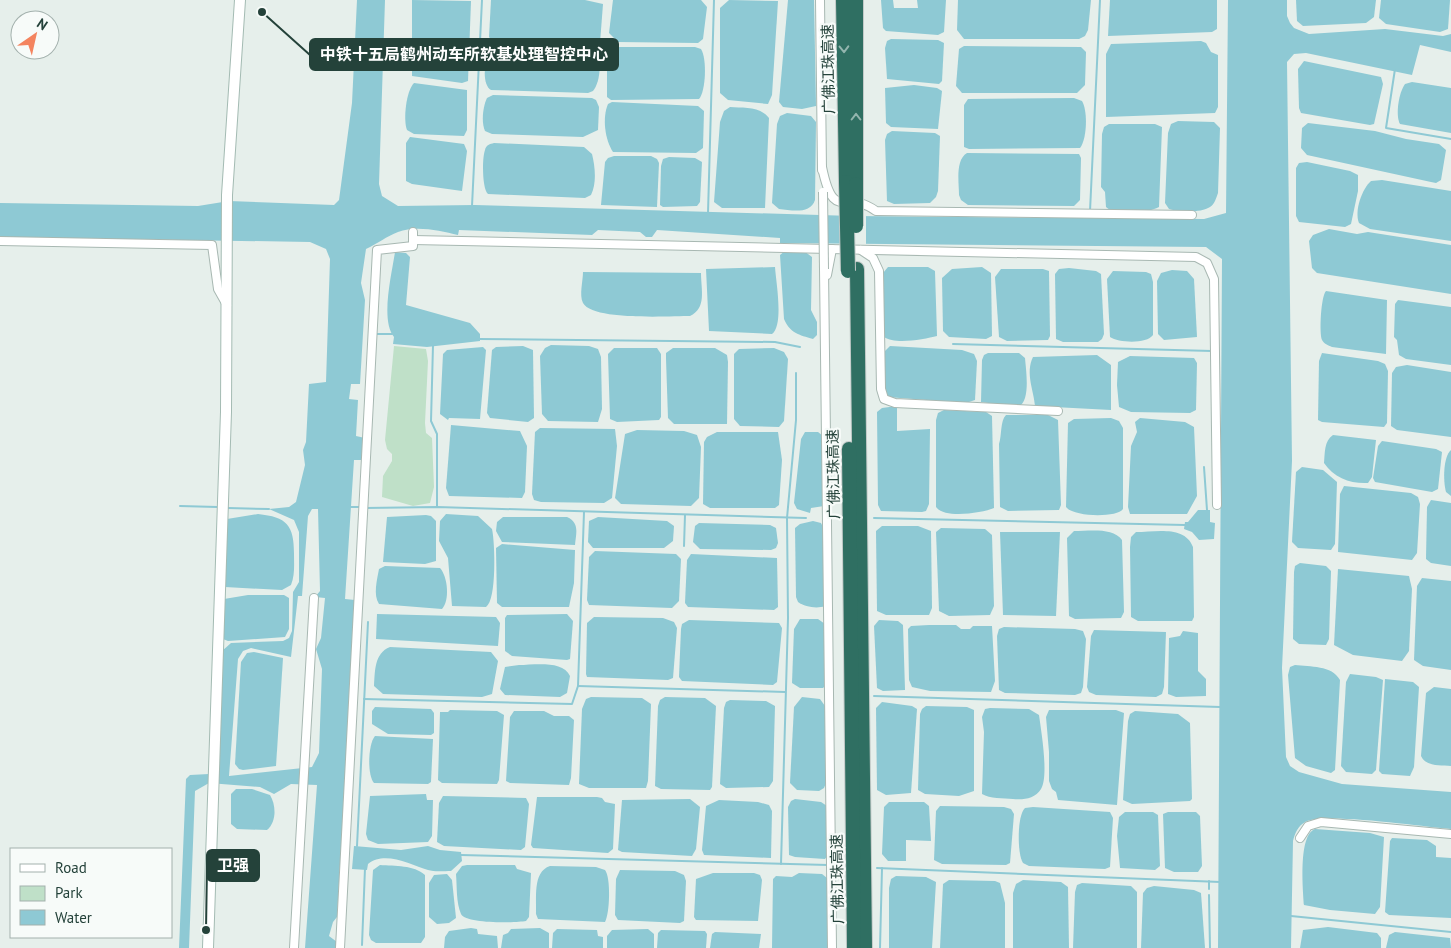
<svg xmlns="http://www.w3.org/2000/svg" width="1451" height="948" font-family="'PT Sans','Noto Sans SC',sans-serif">
  <style>
    .green { fill: #bfe0c8 }
    .water { fill: #8ec9d4; fill-rule: evenodd }
    .pier { fill: #e6efeb }
    .lines { fill: none; stroke-linecap: round; stroke-linejoin: round }
    .stream { stroke: #8ec9d4; stroke-width: 2 }
    .street-casing { stroke: #a8b8b2; stroke-width: 10 }
    .secondary-casing { stroke: #a4bbb3; stroke-width: 12 }
    .highway-casing { stroke: #c2cac8; stroke-width: 16 }
    .street { stroke: #fff; stroke-width: 8 }
    .secondary { stroke: #fff; stroke-width: 10 }
    .highway { stroke: #2f6f62; stroke-width: 14 }
    .street-bridge-casing { stroke: #a8b8b2; stroke-width: 10; stroke-linecap: butt }
    .highway-bridge-casing { stroke: #c2cac8; stroke-width: 16; stroke-linecap: butt }
    .street-bridge { stroke: #fff; stroke-width: 8 }
    .highway-bridge { stroke: #2f6f62; stroke-width: 14 }
    .oneway { stroke: #93b5ae }
    .labels { text-anchor: middle; dominant-baseline: central; stroke-width: 4.5; stroke-linejoin: round; paint-order: stroke }
    .street-label { font-size: 15px; fill: #24423a; stroke: #f7fbf9 }
    .leader { fill: none; stroke: #24423a; stroke-width: 2 }
    .callout-dot { fill: #24423a; stroke: #f7fbf9; stroke-width: 2 }
    .callout { fill: #24423a; stroke: #24423a; stroke-width: 2 }
    .callout-label { font-size: 16px; text-anchor: middle; font-weight: bold; fill: #fff }
  </style>
  <rect width="100%" height="100%" fill="#e6efeb"/>
  <!-- green -->
  <path class="green" d="M394,346L426,349L428,361L425,423L426,433L432,438L434,487L430,503L413,506L382,497L383,476L392,461V454L387,449L385,440Z"/>
  <!-- water -->
  <g class="water">
    <path d="M357,0H385L379,184L382,196L398,206L475,205L853,216L1204,219L1226,213L1228,0H1287V16L1290,23L1294,28L1309,34L1385,29L1443,36L1451,34V52L1420,45L1412,75L1306,53L1294,54L1287,62L1292,461L1282,668L1286,757L1290,766L1299,772L1342,784L1451,792V829C1424,827 1324,812 1305,822C1298,826 1295,833 1293,841L1291,948H1218L1222,259L1206,247L780,243V238L657,230L652,237H646L640,232L598,230L592,235L459,230L458,235C440,231 417,225 398,232C387,236 377,244 366,249L361,283L365,300L360,384H351L349,399L358,400L356,436L365,438L363,460H354L345,599L355,600L337,917L333,922L329,936L337,942V948H305L317,785L291,784L274,794L260,787L209,783L195,791L189,948H179L186,779L190,775L209,774L219,769L222,651L231,643L283,641L289,638L292,631L293,592L299,582V532L294,520L269,509L289,507L296,502L305,465L303,450L306,442L309,384L326,382L330,259L326,249L310,242L0,237V203L198,206L229,201L334,205L339,200L352,103ZM312,509H318L320,591L315,597L325,598L321,638L316,649L322,669L319,753L312,767L229,776L238,659L243,651L251,648L291,657L298,596H302L308,516Z"/>
    <path d="M412,0L471,1L468,81L462,83L412,76Z"/>
    <path d="M491,0H585L603,4L600,43L595,45L493,42L489,37Z"/>
    <path d="M613,0H701L707,7L703,39L698,43L618,42L609,33Z"/>
    <path d="M729,0L778,1L772,95L768,104L728,100L720,93V8Z"/>
    <path d="M788,0H814L816,106L802,109L783,107L779,102Z"/>
    <path d="M881,0H893L894,8H918L917,0H946L944,32L938,35L886,31L883,28Z"/>
    <path d="M958,0H1091L1088,30L1085,36L1079,39H964L957,30Z"/>
    <path d="M1110,0H1217V29L1212,32L1108,36Z"/>
    <path d="M1296,0H1376L1374,17L1366,23L1303,26L1297,21Z"/>
    <path d="M1381,0H1450L1448,29L1440,32L1386,24L1379,18Z"/>
    <path d="M891,39L938,40L944,43L942,81L939,84L887,79L885,48L887,41Z"/>
    <path d="M1201,41L1206,43L1211,52L1218,55V107L1215,113L1106,117V54L1111,44Z"/>
    <path d="M964,46L1081,47L1086,52L1085,85L1077,93H962L956,86L959,49Z"/>
    <path d="M695,47L701,49C707,58 706,91 699,99L611,100L607,97V59L611,49L619,47Z"/>
    <path d="M493,49L594,52C603,59 600,83 593,91L588,93L491,90C481,84 484,56 493,49Z"/>
    <path d="M1304,61L1381,77L1383,84L1374,124L1370,125L1301,113L1299,108L1298,69Z"/>
    <path d="M1412,82L1451,88V133L1400,124C1395,115 1399,92 1405,84Z"/>
    <path d="M414,83L467,90V130L464,136L414,134L407,130C403,120 406,91 414,83Z"/>
    <path d="M914,85L937,88L942,91L938,129L891,127L886,123L885,88Z"/>
    <path d="M493,95L592,98L596,100L599,107L598,130L583,137L492,134L485,131C481,122 483,106 487,98Z"/>
    <path d="M1074,98L1082,101C1088,111 1087,139 1080,148L969,149L964,147V105L968,99Z"/>
    <path d="M612,102L698,106L704,111L703,148L696,153L613,152C605,140 602,118 608,104Z"/>
    <path d="M730,107C743,108 760,106 769,118L765,208H722L714,202L720,122L724,111Z"/>
    <path d="M787,113L811,116L816,122L815,200C810,215 791,210 779,209L772,203L777,124L780,116Z"/>
    <path d="M1178,121L1214,122L1220,128L1218,193C1216,198 1215,204 1210,207C1201,213 1179,212 1169,209L1165,203L1168,133L1171,124Z"/>
    <path d="M1308,123L1375,131L1406,139L1439,144L1446,150L1441,180L1436,183L1431,182L1307,155L1301,148L1302,128Z"/>
    <path d="M1109,124H1155L1162,127L1159,207C1148,213 1116,217 1106,207L1105,192L1101,187L1102,134L1104,127Z"/>
    <path d="M892,131L935,133L940,136L938,191L936,197L930,203L894,204L887,201L885,140L887,134Z"/>
    <path d="M410,137L464,144L467,151L462,191L412,184L406,181V143Z"/>
    <path d="M494,143L584,147L592,154C595,166 597,183 591,195L585,198L488,194C482,189 482,158 485,150C486,145 490,144 494,143Z"/>
    <path d="M967,153L1079,154L1081,158L1080,200L1074,206L968,205L961,200L959,195C959,183 955,160 967,153Z"/>
    <path d="M614,156H651L657,159L659,163L657,207L601,205L605,162L608,158Z"/>
    <path d="M669,157L695,158L702,162L700,202L697,206L663,207L660,205L661,166L663,159Z"/>
    <path d="M1307,162L1350,171L1358,175V191L1351,224L1345,227L1299,222L1296,216V168L1299,163Z"/>
    <path d="M1382,180L1451,191V241L1370,229L1359,223C1354,211 1362,189 1371,181Z"/>
    <path d="M1329,229L1357,234L1368,232L1451,245V294L1317,273L1312,268L1309,241L1313,235Z"/>
    <path d="M785,251H804L812,257L811,310L817,322V335L813,339C799,335 790,333 784,319L780,255Z"/>
    <path d="M395,252L406,253L410,257L406,305L470,323L480,334V341L427,347L393,344L394,337C380,320 392,273 395,252Z"/>
    <path d="M775,267C776,282 784,325 772,334L709,331L706,269Z"/>
    <path d="M888,267H928L935,271L937,336C925,339 895,345 884,337L883,273Z"/>
    <path d="M982,267L991,273L992,336L986,339L949,337L943,331L942,278L952,269Z"/>
    <path d="M1069,268L1096,271L1101,274L1104,334L1102,339L1098,342H1063L1056,339L1055,274L1059,269Z"/>
    <path d="M1001,269H1043L1049,271L1050,336L1048,340L1007,341L999,337L995,277Z"/>
    <path d="M1172,270L1187,271L1194,279L1197,337L1164,340L1158,334L1157,281L1161,273Z"/>
    <path d="M1113,271L1146,272L1151,274L1153,282V335C1147,344 1119,343 1110,337L1107,279Z"/>
    <path d="M583,272L701,273C701,290 707,308 690,316C670,316 593,321 583,303C579,295 583,281 583,272Z"/>
    <path d="M1326,291L1387,300L1386,354L1332,347C1328,345 1324,344 1322,340C1319,333 1321,296 1326,291Z"/>
    <path d="M1398,300L1451,307V365L1406,359L1399,355L1397,340L1394,337L1395,304Z"/>
    <path d="M551,345L589,346L598,349L601,357L602,409L598,422L548,421L542,414L540,356L545,348Z"/>
    <path d="M523,346L533,350L534,418L528,422L490,418L487,413L492,350L496,347Z"/>
    <path d="M890,346L962,350L974,354L977,361L975,400L966,403L887,397L884,393V352Z"/>
    <path d="M483,347L486,350L480,419L449,418L448,420L440,414L443,354L447,350Z"/>
    <path d="M614,348H657L661,354V417L659,420L617,422L610,419L608,354Z"/>
    <path d="M673,348H715L727,355L728,362L727,424H674L668,418L666,359V353Z"/>
    <path d="M774,348L784,352L788,359L784,421L779,427L740,426L734,419V354L739,349Z"/>
    <path d="M988,353H1019L1025,358C1026,370 1031,402 1018,407L981,402L982,360L984,355Z"/>
    <path d="M1322,353L1378,361L1385,364L1388,371L1387,423L1384,427L1322,422L1318,420L1319,361Z"/>
    <path d="M1097,355L1111,365V410L1035,406C1034,391 1025,373 1033,357Z"/>
    <path d="M1130,356L1194,358L1197,363L1196,410L1190,413L1131,412L1119,407L1117,385L1118,362Z"/>
    <path d="M1407,365L1451,372V437L1397,430L1391,426L1392,373L1396,367Z"/>
    <path d="M897,406V431L930,429L929,504L926,511L922,512L881,511L878,505L877,412L882,408Z"/>
    <path d="M944,410L986,412L992,416L994,508C982,513 944,519 936,507V420L938,413Z"/>
    <path d="M1006,415H1048L1058,420L1061,505L1059,510L1008,511L1000,507L999,444C1002,435 1000,421 1006,415Z"/>
    <path d="M1111,418L1119,421L1123,428V509C1117,518 1073,517 1066,507L1068,423L1074,419Z"/>
    <path d="M1140,418L1185,422L1194,427L1197,496L1187,514H1130L1128,507L1131,446L1137,432L1135,422Z"/>
    <path d="M451,425L520,431L527,446L525,492L522,498L449,496L446,488Z"/>
    <path d="M540,428L615,429L617,446L612,498L604,503L541,502L534,500L532,494L535,432Z"/>
    <path d="M637,430L684,431L697,435L701,447L699,498L691,506L621,504L615,498L625,434Z"/>
    <path d="M717,432H778L782,460L779,505L775,508H710L703,504L704,442L707,437Z"/>
    <path d="M805,432H818L823,436L824,506L811,508L810,513L797,509L794,503L801,439Z"/>
    <path d="M1333,435L1376,440L1372,477L1368,483C1351,484 1334,478 1324,463C1325,453 1324,441 1333,435Z"/>
    <path d="M1382,441L1436,449L1442,452L1438,489L1432,492L1375,482L1373,478L1378,446Z"/>
    <path d="M1451,450V496L1446,492C1443,481 1443,457 1451,450Z"/>
    <path d="M1302,467L1323,470L1337,482L1335,544L1331,550L1298,548L1292,542L1296,472Z"/>
    <path d="M1344,486L1411,493L1418,497L1420,504L1417,553L1412,560L1338,552L1340,494Z"/>
    <path d="M1431,500L1451,503V566L1431,563L1426,559L1427,507Z"/>
    <path d="M1198,510H1210V522L1215,523L1214,539L1199,540L1192,532L1184,529L1185,522H1188Z"/>
    <path d="M258,514C287,517 294,525 294,554C294,565 295,575 291,585L282,590L225,587L227,519Z"/>
    <path d="M446,514L478,516L492,529C495,542 497,600 486,607L452,606L448,558L439,541L440,521Z"/>
    <path d="M426,515L431,516L436,521V561L425,564L383,562L387,517Z"/>
    <path d="M503,517H567C580,523 576,533 575,545L502,542L496,531L497,522Z"/>
    <path d="M598,517L667,521L674,526L673,541L664,548H593L588,542L589,521Z"/>
    <path d="M813,521L821,523L824,529L825,606C817,609 805,607 798,602L796,597L795,528L800,524Z"/>
    <path d="M699,523L770,525L776,528L778,543L776,548L771,550L700,549L693,542L695,526Z"/>
    <path d="M882,526H918L931,531L932,608L929,615H886L877,611L876,531Z"/>
    <path d="M941,528L985,529L992,535L994,606L990,615L949,616L939,611L936,532Z"/>
    <path d="M1074,531C1089,531 1113,527 1122,540L1124,612L1121,618L1075,619L1069,616L1067,538Z"/>
    <path d="M1000,532H1060L1056,616L1003,615Z"/>
    <path d="M1136,532C1155,532 1185,525 1193,547L1194,617L1192,621H1138L1131,617L1130,547L1131,537Z"/>
    <path d="M502,544L575,550L574,583L569,607H502L497,603L496,548Z"/>
    <path d="M595,551L676,554L681,559L679,601L672,608L589,605L587,600L589,557Z"/>
    <path d="M691,554L777,558L778,607L774,610L688,607L685,603L687,560Z"/>
    <path d="M1300,563L1326,566L1331,571L1329,639L1326,645L1299,644L1293,639L1294,572L1295,566Z"/>
    <path d="M385,566L440,568C448,577 450,601 442,609L379,604C373,595 377,580 379,569Z"/>
    <path d="M1338,569L1409,576L1412,589L1409,651L1402,661L1353,655L1334,645Z"/>
    <path d="M1422,578L1451,581V670L1423,666L1414,660L1417,586Z"/>
    <path d="M248,595H284L289,598V629L285,637L228,641L223,639L224,599Z"/>
    <path d="M377,614L496,617L500,623L498,646L376,639Z"/>
    <path d="M567,614L573,621L570,659L567,660L512,656L505,651V618L507,615Z"/>
    <path d="M594,617L663,618L674,622L677,628L673,678L668,680L587,677L586,674L587,623Z"/>
    <path d="M800,619H818L825,624L826,685L823,688H800L792,683L794,629Z"/>
    <path d="M689,620L779,623L782,628L777,682L773,685L682,681L679,677L681,629L682,624Z"/>
    <path d="M879,620L898,621L903,625L905,690L883,691L877,688L874,626Z"/>
    <path d="M929,625H956L961,629H970L973,626H992L995,681L991,692L930,691L912,687L909,680L908,629L911,626Z"/>
    <path d="M1004,627L1075,629L1083,631L1086,639L1083,687L1081,693L1075,695L1005,693L999,690L997,636L999,629Z"/>
    <path d="M1094,630L1166,632L1164,687L1162,694L1156,697L1096,695L1089,692L1087,687L1091,636Z"/>
    <path d="M1183,631L1198,633V671L1206,679V696L1176,697L1168,694L1169,638L1180,636Z"/>
    <path d="M390,647L491,652L498,661L492,694L482,697L383,694L374,686C375,672 374,653 390,647Z"/>
    <path d="M254,652L283,658L276,766L243,770L239,769L235,764L241,662L247,653Z"/>
    <path d="M519,665C534,665 563,660 570,676L567,693L560,697L505,695L500,689L505,667Z"/>
    <path d="M1295,665C1310,667 1332,665 1340,680L1335,770L1331,773L1306,766L1295,758L1288,675L1290,667Z"/>
    <path d="M1350,674L1376,677L1383,680L1376,770L1372,774L1346,772L1341,766L1346,682Z"/>
    <path d="M1385,679L1413,682L1419,687L1414,767L1410,776L1382,774L1379,771Z"/>
    <path d="M1434,687L1451,689V766C1441,765 1426,767 1421,756L1426,693Z"/>
    <path d="M591,697L642,698L651,704L648,781L646,788H589L579,784L582,709L586,699Z"/>
    <path d="M665,697L705,698L716,706L712,787L710,790L661,789L655,786L658,706L660,700Z"/>
    <path d="M802,697L820,699L825,706L826,783L824,788L819,791L797,790L790,783L794,707Z"/>
    <path d="M730,700L766,701L775,706L773,781L769,787L726,788L720,784L724,708L726,702Z"/>
    <path d="M882,702L912,706L917,709L911,793L886,795L877,790L876,708Z"/>
    <path d="M926,706L967,707L974,710V791L959,796L925,794L918,790L920,714L922,709Z"/>
    <path d="M375,707L431,709L434,713V733L431,735L388,734L372,724V711Z"/>
    <path d="M990,708L1029,709L1039,715C1041,730 1049,776 1041,789C1035,799 1023,800 1013,799C1003,798 990,799 982,794L984,732L982,717L985,709Z"/>
    <path d="M450,710L497,711L504,715L499,780L497,784L442,783L438,780L440,712H448Z"/>
    <path d="M1049,710H1116L1124,713L1117,805L1058,800L1056,792L1052,789L1049,781V752L1046,717Z"/>
    <path d="M514,711H544L554,716H569L574,720L571,778L569,785L510,783L506,781L510,717Z"/>
    <path d="M1135,711L1178,714L1190,723L1192,799L1190,801L1132,804L1123,800L1128,721L1130,714Z"/>
    <path d="M375,736L433,739L431,782L428,784L374,783C367,775 368,744 375,736Z"/>
    <path d="M236,789H252L270,795C276,805 277,821 267,830L237,829L231,824V794Z"/>
    <path d="M426,794L427,800H433L432,836L428,842L378,844L368,840L366,834L370,796Z"/>
    <path d="M443,796L526,798L529,804L525,847L521,850L444,846L437,842L439,803Z"/>
    <path d="M537,797H597L602,798L605,802L615,804L613,849L608,853L533,848L531,845Z"/>
    <path d="M690,799L700,807L696,849L692,856L622,852L618,850L622,800Z"/>
    <path d="M795,799L821,802L827,806L828,855L825,859L795,857L789,855L788,807L791,801Z"/>
    <path d="M719,800L758,802L769,805L772,811L771,858L704,855L702,850L706,806Z"/>
    <path d="M889,802H924L929,806L931,841L906,840V861H888L882,854L884,807Z"/>
    <path d="M940,806L1004,807L1011,809L1014,814L1010,863L1006,865L942,864L934,860L936,811Z"/>
    <path d="M1033,807L1110,812L1113,818L1110,867L1105,869L1029,866L1023,863C1017,854 1017,815 1025,808Z"/>
    <path d="M1125,812H1153L1158,815L1160,866L1155,870L1120,868L1117,836L1119,817Z"/>
    <path d="M1168,812H1196L1200,816L1202,866L1198,872H1174L1165,868L1163,814Z"/>
    <path d="M1315,829L1370,833L1384,837L1380,907L1375,914L1330,910L1304,905C1303,889 1298,835 1315,829Z"/>
    <path d="M1392,838L1427,840L1436,846V857L1451,858V918L1389,915L1385,912L1390,841Z"/>
    <path d="M354,846L401,850L428,846L440,850L461,852L462,861L451,871C444,871 434,872 428,870C411,865 385,850 368,864L367,870L352,869Z"/>
    <path d="M380,865C395,866 414,865 425,875V937L421,943H376L371,940L369,935L373,870Z"/>
    <path d="M467,865H515L517,869L531,873L529,917L526,921C515,923 466,924 461,914C456,903 457,886 456,874L462,866Z"/>
    <path d="M550,866L596,867L605,870C611,877 610,914 605,922L538,919L536,914C537,899 532,872 550,866Z"/>
    <path d="M620,870L675,871L684,875L686,881L684,921L680,923L618,920L615,915L616,879Z"/>
    <path d="M713,873H754L760,875L762,880L758,921L696,920L694,917L696,879Z"/>
    <path d="M799,873L822,874L827,878L829,948H772L773,879L776,876L792,877Z"/>
    <path d="M447,874L452,880L456,918L449,923L437,924L429,917V883L434,875Z"/>
    <path d="M896,876L926,877L936,882L932,948H889V888L891,879Z"/>
    <path d="M949,880L995,881L1000,883L1005,903V948H940L943,884Z"/>
    <path d="M1023,880L1061,882L1068,887L1069,948H1013V893L1016,884Z"/>
    <path d="M1082,883L1131,886L1137,892V948H1073L1075,892L1077,885Z"/>
    <path d="M1154,886L1194,890L1201,893L1205,948H1141L1143,893L1147,888Z"/>
    <path d="M1328,927L1377,933L1381,938V948H1300L1303,930Z"/>
    <path d="M471,928L477,929L478,934L497,936L498,948H444L445,937L449,931Z"/>
    <path d="M540,928L549,933V948H501L503,935L508,933L511,929Z"/>
    <path d="M557,929L597,930L598,936L603,937V948H552L553,933Z"/>
    <path d="M648,929L654,934V948H607V936L612,930Z"/>
    <path d="M661,930L705,931L707,934L706,948H657L658,933Z"/>
    <path d="M715,932L761,934L759,948H710L712,934Z"/>
    <path d="M1395,932L1450,938L1451,948H1386L1389,935Z"/>
  </g>
  <!-- pier -->
  <rect class="pier" x="840" y="213" width="26" height="35"/>
  <g class="lines">
    <!-- stream -->
    <g class="stream">
      <path d="M1395,69L1386,128L1451,139"/>
      <path d="M472,206L482,0"/>
      <path d="M1090,211L1100,0"/>
      <path d="M708,213L714,0"/>
      <path d="M374,334H392"/>
      <path d="M478,339L775,342L800,347"/>
      <path d="M953,344L1212,351"/>
      <path d="M433,345L431,421L437,434V507"/>
      <path d="M1204,467L1207,510"/>
      <path d="M180,506L217,507"/>
      <path d="M350,507H360"/>
      <path d="M228,508L269,509"/>
      <path d="M365,508L437,507L806,518"/>
      <path d="M874,518L1185,525"/>
      <path d="M684,546L685,515"/>
      <path d="M578,686L785,692"/>
      <path d="M874,696L1220,707"/>
      <path d="M364,699L572,704L578,686L584,512"/>
      <path d="M357,846L368,622"/>
      <path d="M461,855L828,865"/>
      <path d="M781,864L788,618L787,518L796,420V373"/>
      <path d="M877,868L1220,882"/>
      <path d="M1209,881V889"/>
      <path d="M1209,895L1210,948"/>
      <path d="M1291,916L1451,932"/>
      <path d="M362,945L365,868"/>
      <path d="M880,948L882,868"/>
    </g>
    <defs>
      <g id="street">
        <path d="M820,0L822,170"/>
        <path d="M822,167C834,225 845,188 876,211L1192,215"/>
        <path d="M413,240L1196,257L1207,263L1214,279L1217,505"/>
        <path d="M0,241L212,245L218,289L227,305"/>
        <path d="M861,250L873,258L879,271L881,389L884,399L895,403L1058,411"/>
        <path d="M824,269L832,948"/>
        <path d="M827,275L832,249"/>
        <path d="M1300,838L1308,826L1321,822L1451,834"/>
        <path d="M294,948L314,598"/>
        <path d="M340,948L377,250L413,246V232"/>
      </g>
      <path id="secondary" d="M208,948L226,412L227,195L240,0"/>
      <g id="highway">
        <path d="M843,0L846,182"/>
        <path d="M856,184V0"/>
        <path d="M857,269L865,948"/>
        <path d="M849,449L854,948"/>
      </g>
    </defs>
    <!-- street casing -->
    <use href="#street" class="street-casing"/>
    <!-- secondary casing -->
    <use href="#secondary" class="secondary-casing"/>
    <!-- highway casing -->
    <use href="#highway" class="highway-casing"/>
    <!-- street -->
    <use href="#street" class="street"/>
    <!-- secondary -->
    <use href="#secondary" class="secondary"/>
    <!-- highway -->
    <use href="#highway" class="highway"/>
    <defs>
      <path id="street-bridge" d="M823,192L824,269"/>
      <g id="highway-bridge">
        <path d="M846,182L848,271"/>
        <path d="M856,184V226"/>
      </g>
    </defs>
    <!-- street-bridge casing -->
    <use href="#street-bridge" class="street-bridge-casing"/>
    <!-- highway-bridge casing -->
    <use href="#highway-bridge" class="highway-bridge-casing"/>
    <!-- street-bridge -->
    <use href="#street-bridge" class="street-bridge"/>
    <!-- highway-bridge -->
    <use href="#highway-bridge" class="highway-bridge"/>
  </g>
  <!-- one-way arrows -->
  <defs><path id="oneway-chevron" d="M-2-3.5L2.5 0L-2 3.5" fill="none" stroke-width="1.6" stroke-linecap="round" stroke-linejoin="round" transform="scale(1.25)"/></defs>
  <g class="oneway">
    <use href="#oneway-chevron" transform="translate(844 49) rotate(89)"/>
    <use href="#oneway-chevron" transform="translate(856 117) rotate(-90)"/>
  </g>
  <g class="labels">
    <!-- street labels -->
    <g class="street-label">
      <text transform="translate(828 69) rotate(-91)">广佛江珠高速</text>
      <text transform="translate(833 474) rotate(-91)">广佛江珠高速</text>
      <text transform="translate(837 879) rotate(-91)">广佛江珠高速</text>
    </g>
  </g>
  <!-- callouts -->
  <path class="leader" d="M262 12L310 55M206 930L207 866"/>
  <g class="callout-dot">
    <circle cx="262" cy="12" r="5"/>
    <circle cx="206" cy="930" r="5"/>
  </g>
  <g class="callout">
    <rect x="310" y="39" width="308" height="31" rx="5"/>
    <rect x="207" y="850" width="52" height="31" rx="5"/>
  </g>
  <g class="callout-label">
    <text x="464" y="60">中铁十五局鹤州动车所软基处理智控中心</text>
    <text x="233" y="871">卫强</text>
  </g>
  <!-- legend -->
  <rect x="10" y="848" width="162" height="90" fill="#f7fbf9" stroke="#a3b1ad"/>
  <rect x="20" y="864" width="25" height="8" fill="#ffffff" stroke="#a3b1ad"/>
  <text x="55" y="873" font-size="15" fill="#24423a">Road</text>
  <rect x="20" y="886" width="25" height="15" fill="#bfe0c8" stroke="#a3b1ad"/>
  <text x="55" y="898" font-size="15" fill="#24423a">Park</text>
  <rect x="20" y="910" width="25" height="15" fill="#8ec9d4" stroke="#a3b1ad"/>
  <text x="55" y="923" font-size="15" fill="#24423a">Water</text>
  <!-- north arrow -->
  <g transform="translate(35 35) rotate(34)"><circle r="24" fill="#f7fbf9" stroke="#a3b1ad"/>
  <path d="M0-4L9 19L0 12L-9 19Z" fill="#f4845f"/>
  <text y="-8" font-size="14" font-weight="bold" text-anchor="middle" fill="#24423a">N</text>
  </g>
</svg>
